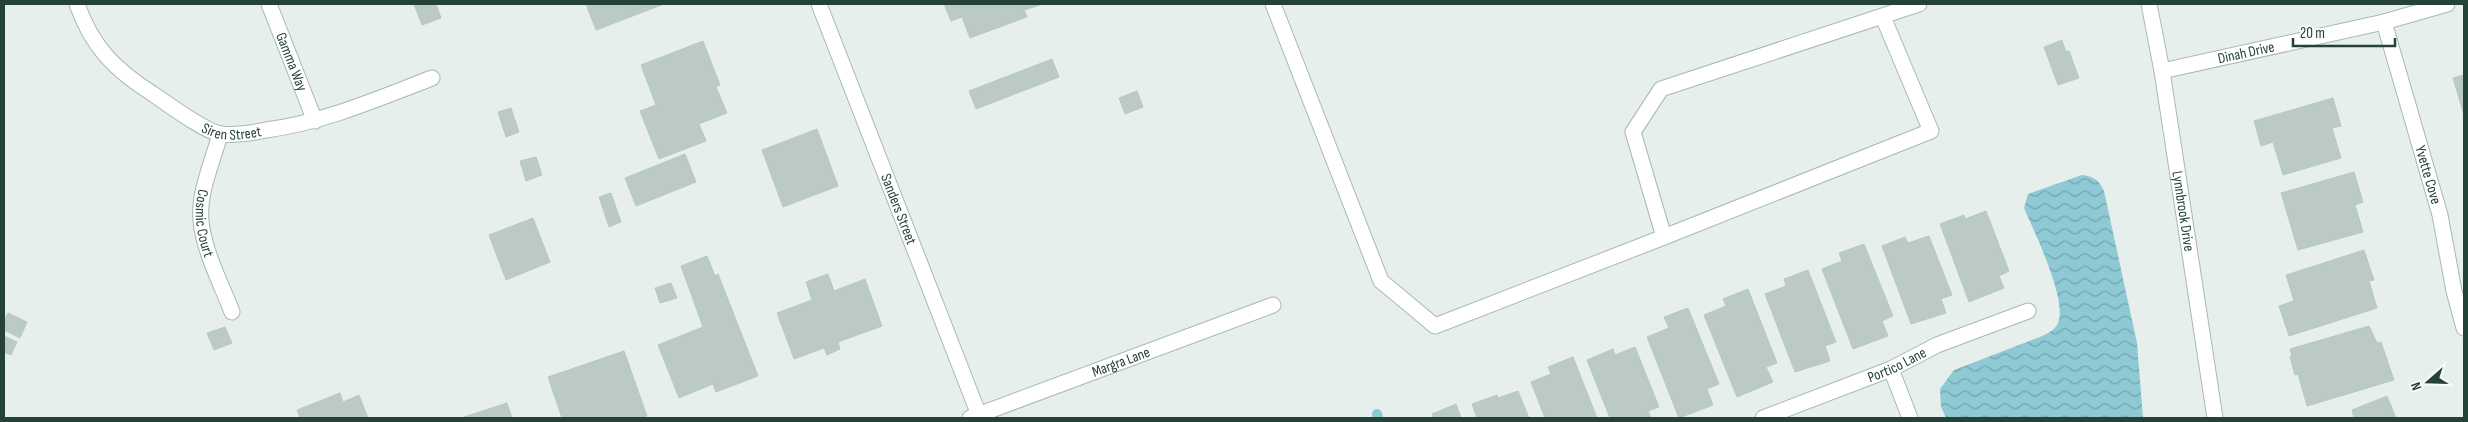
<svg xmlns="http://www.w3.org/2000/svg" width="2468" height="422" font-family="'Sofia Sans Condensed',sans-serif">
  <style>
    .water { fill: url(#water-waves) }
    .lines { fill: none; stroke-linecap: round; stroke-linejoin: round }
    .stream { stroke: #8ec9d4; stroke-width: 10 }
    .building { fill: #bbcac4; stroke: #b8c9c2 }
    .minor-casing { stroke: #a8b8b2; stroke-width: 17 }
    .minor { stroke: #fff; stroke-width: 15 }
    .labels { text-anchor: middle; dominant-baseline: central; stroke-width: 4.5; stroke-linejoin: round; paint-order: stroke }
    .street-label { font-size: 15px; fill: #24423a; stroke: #f7fbf9 }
  </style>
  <defs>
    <pattern id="water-waves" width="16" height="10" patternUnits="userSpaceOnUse" patternTransform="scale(1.25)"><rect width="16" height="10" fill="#8ec9d4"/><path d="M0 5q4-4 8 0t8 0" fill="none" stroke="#74a5ad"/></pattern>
  </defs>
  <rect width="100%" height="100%" fill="#e6efeb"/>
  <!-- water -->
  <path class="water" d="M2082,175C2095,177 2099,180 2104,191L2137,343L2143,418H1946L1941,407L1940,389L1954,370L2040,337C2047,334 2055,330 2058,323C2068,301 2034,231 2024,208L2028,194Z"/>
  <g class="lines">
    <!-- stream -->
    <path class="stream" d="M1377,414L1378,418"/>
  </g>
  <!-- building -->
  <g class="building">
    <path d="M414,4H436L441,18L422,25Z"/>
    <path d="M586,4H664L596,30Z"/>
    <path d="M944,4H1039L1040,5L1024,10L1027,17L970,38L962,17L951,21Z"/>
    <path d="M2062,40L2066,52L2069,51L2079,78L2058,85L2044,47Z"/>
    <path d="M703,41L720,85L716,87L727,113L699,124L706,141L659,159L640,111L656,105L641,65Z"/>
    <path d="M1052,59L1059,77L976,109L969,91Z"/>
    <path d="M2464,75V115L2453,78Z"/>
    <path d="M1137,91L1143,107L1125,114L1119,98Z"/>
    <path d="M2333,98L2341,126L2332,128L2341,158L2283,175L2273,142L2261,146L2254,121Z"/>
    <path d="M511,108L519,132L506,137L498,112Z"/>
    <path d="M817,129L838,186L783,207L762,150Z"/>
    <path d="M685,154L696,182L636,206L625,178Z"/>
    <path d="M536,157L542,175L526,181L520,161Z"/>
    <path d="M2354,172L2363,202L2355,205L2363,232L2298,250L2281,193Z"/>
    <path d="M611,193L621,222L609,227L599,197Z"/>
    <path d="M1986,211L2009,271L1999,276L2004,288L1969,302L1940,224L1964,215L1965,219Z"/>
    <path d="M533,218L550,262L506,280L489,235Z"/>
    <path d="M1929,236L1952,295L1941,299L1946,313L1911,324L1882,246L1905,237L1908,243Z"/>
    <path d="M1864,244L1893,316L1882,321L1888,336L1853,349L1822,269L1842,261L1839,253Z"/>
    <path d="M2364,250L2374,280L2369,281L2377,308L2289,336L2279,306L2294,301L2286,275Z"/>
    <path d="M707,256L715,276L718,274L758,376L716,392L713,384L679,398L658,345L703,327L681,266Z"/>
    <path d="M1808,270L1836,342L1825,346L1830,361L1795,372L1765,294L1786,286L1784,279Z"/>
    <path d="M828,274L834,291L865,279L882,326L838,342L840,349L827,355L824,348L794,359L777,313L812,300L806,282Z"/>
    <path d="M671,283L677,298L660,303L655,288Z"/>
    <path d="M1748,289L1777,363L1766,367L1773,382L1737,397L1704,315L1726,306L1723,299Z"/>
    <path d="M1688,308L1719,384L1707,389L1713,405L1679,418L1647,337L1669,328L1664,317Z"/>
    <path d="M8,313L27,322L20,338L4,330V321Z"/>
    <path d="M2369,326L2377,343L2381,342L2394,380L2307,406L2298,374L2295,375L2290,357L2292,356L2290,349Z"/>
    <path d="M225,327L232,343L214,350L207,333Z"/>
    <path d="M4,336L17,342L11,355L4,352Z"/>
    <path d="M1635,347L1659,407L1648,411L1651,418H1610L1587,360L1613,349L1615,355Z"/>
    <path d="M624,351L647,416L640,418H562L548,377Z"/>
    <path d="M1573,357L1597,418H1545L1531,382L1551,374L1548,367Z"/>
    <path d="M1518,391L1529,418H1477L1472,404L1497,395L1498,398Z"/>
    <path d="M340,393L343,402L359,395L368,418H300L297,410Z"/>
    <path d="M2387,396L2396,418H2354L2352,410Z"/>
    <path d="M507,403L512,418H461Z"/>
    <path d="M1456,404L1461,418H1433L1432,414Z"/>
  </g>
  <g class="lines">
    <defs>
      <g id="minor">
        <path id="s1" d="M77,4C92,47 115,70 153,94C168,104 205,132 221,134C236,136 252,133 266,130C325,122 377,99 432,78"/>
        <path id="s2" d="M269,4L315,121"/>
        <path id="s3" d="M819,4L979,415"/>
        <path d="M1273,4L1381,281L1435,326L1664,237L1633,132L1661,89L1919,4"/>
        <path id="s4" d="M2149,4L2162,71L2215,418"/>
        <path id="s5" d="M2384,22L2440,215L2454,291L2464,328"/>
        <path id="s6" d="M2162,71L2384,22L2447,4"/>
        <path id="s7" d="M220,134C213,161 198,193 201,221C204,252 221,283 232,312"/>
        <path d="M1664,237L1931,131L1883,17"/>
        <path d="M1891,369L1910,418"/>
        <path id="s8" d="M970,418L1273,305"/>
        <path id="s9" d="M1763,418L1891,369L1937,345L2028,311"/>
      </g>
    </defs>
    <!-- minor casing -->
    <use href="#minor" class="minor-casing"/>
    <!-- minor -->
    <use href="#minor" class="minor"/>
  </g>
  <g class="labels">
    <!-- street labels -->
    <g class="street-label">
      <text stroke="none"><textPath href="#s6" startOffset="86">Dinah Drive</textPath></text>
      <text stroke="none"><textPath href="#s2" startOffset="62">Gamma Way</textPath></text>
      <text stroke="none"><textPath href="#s1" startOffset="210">Siren Street</textPath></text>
      <text stroke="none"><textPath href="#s5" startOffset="159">Yvette Cove</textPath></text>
      <text stroke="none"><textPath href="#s3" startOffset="220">Sanders Street</textPath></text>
      <text stroke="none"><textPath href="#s4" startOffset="210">Lynnbrook Drive</textPath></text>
      <text stroke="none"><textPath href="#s7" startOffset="92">Cosmic Court</textPath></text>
      <text stroke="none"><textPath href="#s8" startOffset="161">Margra Lane</textPath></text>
      <text stroke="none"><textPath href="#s9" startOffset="144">Portico Lane</textPath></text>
    </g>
  </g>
  <!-- border -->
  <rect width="2468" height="422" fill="none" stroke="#24423a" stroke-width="10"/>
  <!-- north arrow -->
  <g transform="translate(2428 382) rotate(250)" stroke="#f7fbf9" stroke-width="4" paint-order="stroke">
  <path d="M0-4L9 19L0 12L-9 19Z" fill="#24423a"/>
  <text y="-8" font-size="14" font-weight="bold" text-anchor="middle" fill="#24423a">N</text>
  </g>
  <!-- scale -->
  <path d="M2293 38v8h102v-8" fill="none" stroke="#24423a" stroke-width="2.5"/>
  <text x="2300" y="38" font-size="15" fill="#24423a" stroke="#f7fbf9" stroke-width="4" paint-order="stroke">20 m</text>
</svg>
